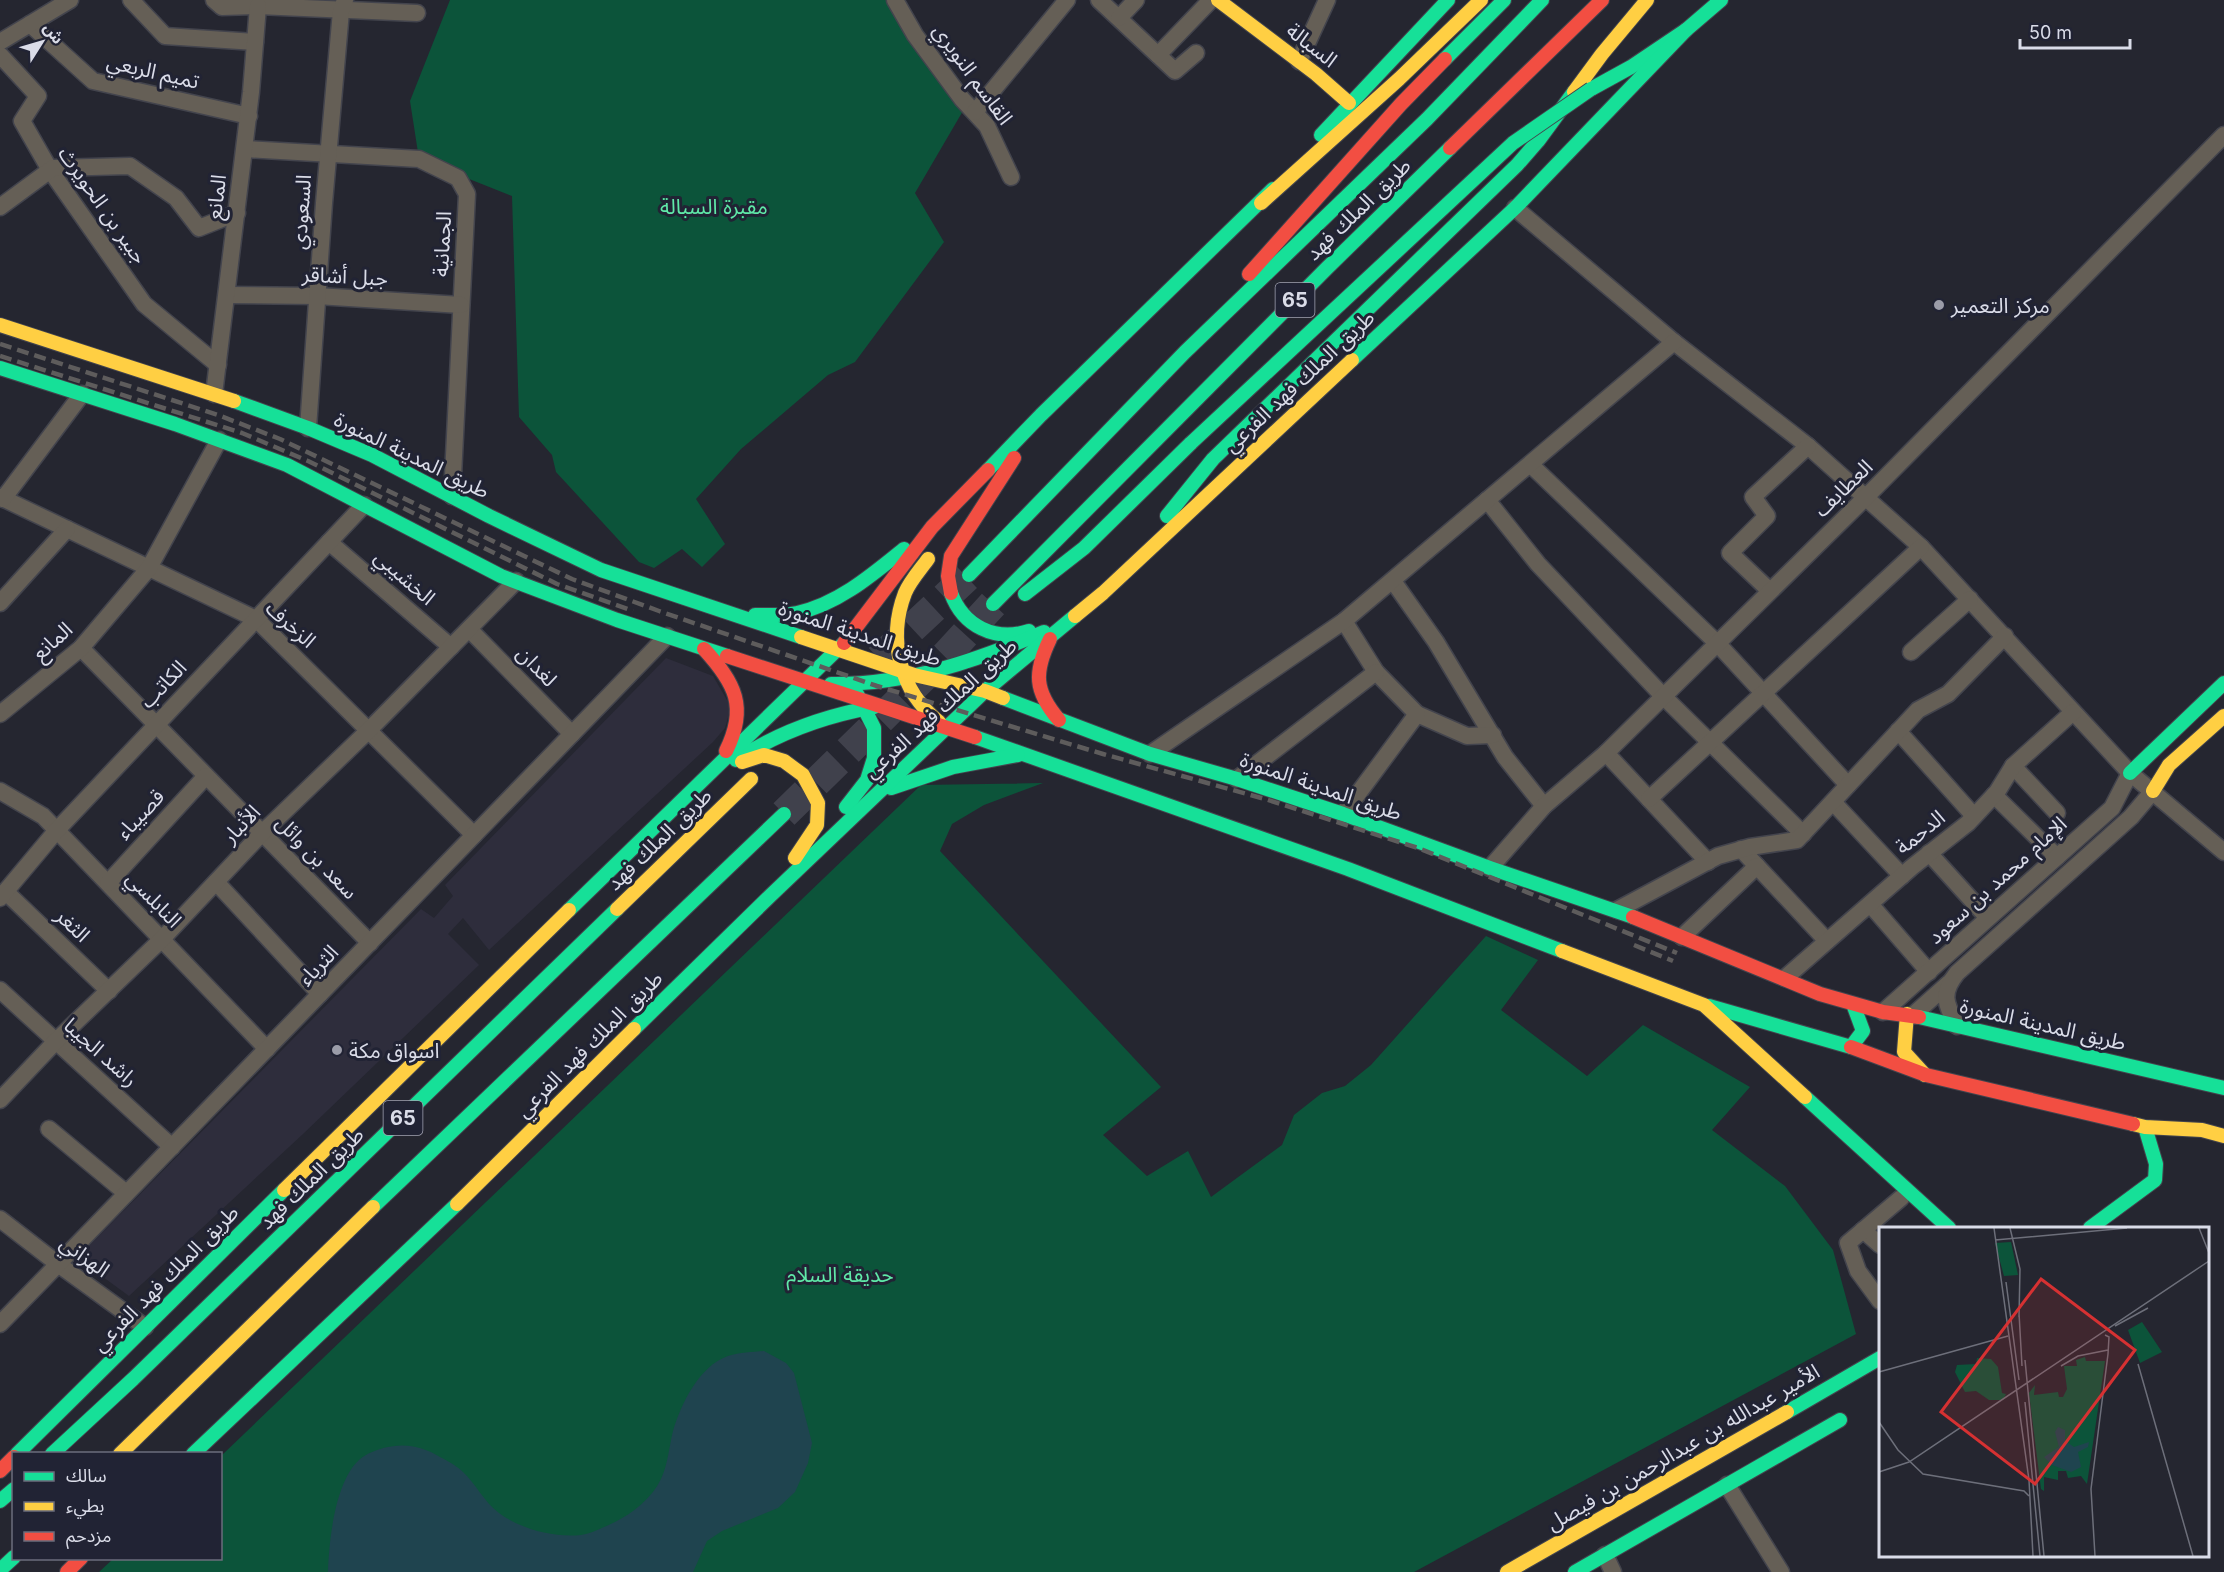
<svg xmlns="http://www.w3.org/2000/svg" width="2224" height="1572" font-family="Inter,'Noto Sans Arabic',sans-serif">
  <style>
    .commercial { fill: #2e2d3c }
    .green { fill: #0c543a }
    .water { fill: #1f444f }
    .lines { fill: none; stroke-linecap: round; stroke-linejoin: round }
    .highway-tunnel { stroke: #40414c; stroke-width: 30; stroke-dasharray: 30 15; stroke-linecap: butt }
    .street-casing { stroke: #43444d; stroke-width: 19 }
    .fast-casing { stroke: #43444d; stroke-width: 16 }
    .slow-casing { stroke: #43444d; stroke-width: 16 }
    .jam-casing { stroke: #43444d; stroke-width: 16 }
    .street { stroke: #655f56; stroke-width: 16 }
    .fast { stroke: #16e098; stroke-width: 14 }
    .slow { stroke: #ffcf43; stroke-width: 14 }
    .jam { stroke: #f24e42; stroke-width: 14 }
    .rail { stroke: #5e5c5c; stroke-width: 4.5; stroke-dasharray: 12 6; stroke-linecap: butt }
    .fast-bridge-casing { stroke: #43444d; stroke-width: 16; stroke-linecap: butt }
    .fast-bridge { stroke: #16e098; stroke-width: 14 }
    .poi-dot { fill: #9b9ca8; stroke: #212334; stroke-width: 2 }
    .labels { text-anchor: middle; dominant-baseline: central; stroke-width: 6; stroke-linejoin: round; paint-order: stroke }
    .shield { fill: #212334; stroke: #a2a4b2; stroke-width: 1.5 }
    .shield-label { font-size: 20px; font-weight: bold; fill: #dadce8 }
    .street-label { font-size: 21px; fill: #dadce8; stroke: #212334 }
    .park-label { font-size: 21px; fill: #5fe9a8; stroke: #212334 }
    .poi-label { font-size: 21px; fill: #dadce8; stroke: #212334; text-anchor: start }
    .inset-road { fill: none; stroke: #6d6f7a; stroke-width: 1.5 }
    .view { fill: #d63132; fill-opacity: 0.15; stroke: #d63132; stroke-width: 3 }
    .inset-edge { fill: none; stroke: #dadce8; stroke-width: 3 }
  </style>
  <rect width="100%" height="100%" fill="#252630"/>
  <!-- commercial -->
  <path class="commercial" d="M666,658L713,676L731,707L725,728L713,742L489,950L463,918L448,934L479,965L303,1134L129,1296L77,1258L421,909L434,918L453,896L445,885Z"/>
  <!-- green -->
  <g class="green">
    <path d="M450,0H895L967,104L915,193L944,242L855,362L828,375L741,449L696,499L725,544L702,567L682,549L654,568L639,562L556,472L552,455L519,417L512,196L419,159L410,101Z"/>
    <path d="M1043,783L984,805L952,824L940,851L1161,1087L1103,1135L1147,1176L1188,1151L1211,1197L1282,1145L1294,1115L1322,1093L1345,1086L1371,1065L1486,936L1538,960L1501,1010L1587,1076L1643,1025L1750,1087L1712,1130L1785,1186L1833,1250L1856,1334L1414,1572H99L113,1559L220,1558L221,1456L921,785Z"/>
  </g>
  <!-- water -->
  <path class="water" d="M764,1351L786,1363L794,1373L812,1443L808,1463L795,1492L778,1508L722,1531L707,1541L693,1572H328C329,1540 335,1482 359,1460C367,1453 378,1449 388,1447C406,1443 424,1447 440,1457C448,1461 457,1466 463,1472C476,1484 484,1502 499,1513C520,1529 555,1538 581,1535C593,1533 604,1527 615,1522C633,1513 652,1498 661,1479C668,1464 669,1447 673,1431C681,1404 699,1366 728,1356C740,1352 752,1352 764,1351Z"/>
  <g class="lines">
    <!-- highway-tunnel -->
    <g class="highway-tunnel">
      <path d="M879,659L969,575"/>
      <path d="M784,814L948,653L993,604"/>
    </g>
    <defs>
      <g id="street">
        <path d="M131,0L165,36L255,42"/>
        <path d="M214,0L222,7L258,6L417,13"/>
        <path d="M895,0L915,35L962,99L987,126L1011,177"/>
        <path d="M1099,0L1175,71L1196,53"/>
        <path d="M1119,18L1136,0"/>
        <path d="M30,24L93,81L249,116"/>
        <path d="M0,42L70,0"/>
        <path d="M0,55L38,96L22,121L50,170L144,304L218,365"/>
        <path d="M1158,55L1211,0"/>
        <path d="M1299,61L1327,0"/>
        <path d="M975,112L1067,0"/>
        <path d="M245,149L419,159L458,178L467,194L452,496"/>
        <path d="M0,207L53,168L130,166L176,198L199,228L237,213"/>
        <path d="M1515,208L1674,342L1808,446L1921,547L2130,773L2224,852"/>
        <path d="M227,295L317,296L461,305"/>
        <path d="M214,394L251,92L258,6"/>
        <path d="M308,428L324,203L341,11L345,0"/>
        <path d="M1531,465L1717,643L1848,785"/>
        <path d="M0,497L256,619L474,835"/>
        <path d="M3,499L82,394"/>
        <path d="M1487,500L1538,564L1663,696L1803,834"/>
        <path d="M329,542L451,647"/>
        <path d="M1393,581L1436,642L1505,757L1544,806"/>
        <path d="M1770,591L1730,553L1767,516L1753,497L1808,446"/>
        <path d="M0,603L67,529"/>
        <path d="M1344,621L1376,672L1417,714L1467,736L1493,735"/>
        <path d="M469,629L572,734"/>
        <path d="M81,648L370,943"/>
        <path d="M1911,652L1970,599"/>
        <path d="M0,714L81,648L149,568L219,440"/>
        <path d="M1898,731L1974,816"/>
        <path d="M1606,753L1708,862"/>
        <path d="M1150,754L1344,621L1674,342"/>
        <path d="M2013,766L2057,813"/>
        <path d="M1237,779L1376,672"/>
        <path d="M0,791L43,816L267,1049"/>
        <path d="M1994,795L2057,857"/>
        <path d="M1649,799L1921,547"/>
        <path d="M1833,802L1902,876"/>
        <path d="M1343,814L1417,714"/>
        <path d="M1741,849L1827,941"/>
        <path d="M1929,853L1987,917"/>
        <path d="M1490,868L1544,806L1606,753L1866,497L2224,135"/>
        <path d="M216,882L320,994"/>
        <path d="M108,883L206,776"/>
        <path d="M6,892L109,991"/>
        <path d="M0,898L57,830L364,505"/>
        <path d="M1870,904L1929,972"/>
        <path d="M1617,910L1718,856L1750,847L1797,840L1918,710L1948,694L2005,636"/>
        <path d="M1682,937L1757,866"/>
        <path d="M1785,978L1912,867L1968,823L1997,792L2013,766L2073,712"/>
        <path d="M0,990L172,1147"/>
        <path d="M1883,1012L2112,808L2130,773"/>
        <path d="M1912,1016L1949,983"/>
        <path d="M1957,1026C1946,1004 1940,994 1957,973L2131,817L2153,791"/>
        <path d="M0,1100L56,1041L162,939L262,833L369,730L516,581"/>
        <path d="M49,1129L126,1193"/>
        <path d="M0,1219L58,1264L145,1327"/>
        <path d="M1863,1230L1880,1245"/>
        <path d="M1880,1301L1858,1271L1848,1243L1901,1198"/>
        <path d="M0,1324L667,636"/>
        <path d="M1727,1485L1781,1572"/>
        <path d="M1605,1555L1613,1572"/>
      </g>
      <g id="fast">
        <path d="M1445,59L1504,0"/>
        <path d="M1591,89L1631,67L1686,30"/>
        <path d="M1321,135L1448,0"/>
        <path d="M1352,360L1515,208L1686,30L1721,0"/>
        <path d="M0,368L175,424L287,465L501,576L617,620L727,656"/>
        <path d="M234,401L308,428L372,455L489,516L601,570L801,637"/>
        <path d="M988,470L1041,415L1273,189"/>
        <path d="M1167,516L1213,459L1517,165L1538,141L1574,92"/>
        <path d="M969,575L1185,352L1427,119L1542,0"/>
        <path d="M951,593C963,626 995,642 1029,631"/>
        <path d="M1025,594L1084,548L1191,443"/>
        <path d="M993,604L1328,267L1450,148"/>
        <path d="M755,615C769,615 783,616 797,613C838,604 872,575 904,549"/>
        <path d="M831,684C907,685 975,661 1044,632"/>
        <path d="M1003,698L1150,754L1237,779L1343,814L1490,868L1633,917"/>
        <path d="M975,737L1348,869L1562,951"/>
        <path d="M736,760C779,732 824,716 874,707"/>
        <path d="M2130,773L2224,683"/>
        <path d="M891,788L953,767L1018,755"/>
        <path d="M846,807L867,780L874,758V728L857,694"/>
        <path d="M569,910L844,643"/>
        <path d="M1709,1006L1851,1047L1863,1031L1853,1004"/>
        <path d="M1919,1017L2224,1088"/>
        <path d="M634,1029L770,896L985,691L1075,616"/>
        <path d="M1805,1097L1949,1228"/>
        <path d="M373,1207L784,814"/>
        <path d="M2090,1228L2155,1180L2156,1164L2145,1127"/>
        <path d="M1787,1412L1880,1358"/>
        <path d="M17,1454L284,1190"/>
        <path d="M52,1454L133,1379L617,909"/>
        <path d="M193,1454L457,1204"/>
        <path d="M0,1501L14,1489"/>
        <path d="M0,1570L14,1557"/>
        <path d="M1575,1572L1840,1420"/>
      </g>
      <g id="slow">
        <path d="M1218,0L1316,74L1349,103"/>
        <path d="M1574,92L1602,54L1647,0"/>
        <path d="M1261,203L1399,79L1481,0"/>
        <path d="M0,325L234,401"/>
        <path d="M928,559C920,570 910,581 905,593C887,640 900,691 939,722"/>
        <path d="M1075,616L1103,593L1352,360"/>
        <path d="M801,637L914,675L985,691L1003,698"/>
        <path d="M742,762L764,755L784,761L803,775L818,803L817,825L795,858"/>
        <path d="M2153,791L2169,765L2224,716"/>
        <path d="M617,909L751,779"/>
        <path d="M1562,951L1704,1005L1805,1097"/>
        <path d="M1907,1014L1904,1052L1925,1075"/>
        <path d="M2133,1124L2145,1127L2202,1130L2224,1136"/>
        <path d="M284,1190L569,910"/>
        <path d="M457,1204L634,1029"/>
        <path d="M120,1454L373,1207"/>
        <path d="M1507,1572L1787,1412"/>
      </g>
      <g id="jam">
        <path d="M1450,148L1602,0"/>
        <path d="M1249,274L1401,104L1445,59"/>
        <path d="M951,593L948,576L951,556L1014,458"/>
        <path d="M1050,639C1034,672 1034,691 1059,720"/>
        <path d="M844,643L932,527L988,470"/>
        <path d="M704,649C735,683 748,707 726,751"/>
        <path d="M727,656L975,737"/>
        <path d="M1633,917L1820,994L1883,1012L1919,1017"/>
        <path d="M1851,1047L1926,1075L2133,1124"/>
        <path d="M0,1471L14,1457"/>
        <path d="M67,1572L81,1558"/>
      </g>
    </defs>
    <!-- street casing -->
    <use href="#street" class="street-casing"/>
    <!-- fast casing -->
    <use href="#fast" class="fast-casing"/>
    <!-- slow casing -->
    <use href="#slow" class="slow-casing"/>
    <!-- jam casing -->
    <use href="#jam" class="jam-casing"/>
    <!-- street -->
    <use href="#street" class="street"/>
    <!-- fast -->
    <use href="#fast" class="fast"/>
    <!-- slow -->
    <use href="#slow" class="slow"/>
    <!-- jam -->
    <use href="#jam" class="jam"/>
    <!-- rail -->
    <g class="rail">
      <path d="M0,344L218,415L280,439L572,579L659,611L877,686L1103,754L1265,799L1418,848L1677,953"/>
      <path d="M0,356L242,433L308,461L557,584L633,611"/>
      <path d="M1634,945L1673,961"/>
    </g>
    <defs>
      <path id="fast-bridge" d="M1191,443L1513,143L1591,89"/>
    </defs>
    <!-- fast-bridge casing -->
    <use href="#fast-bridge" class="fast-bridge-casing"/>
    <!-- fast-bridge -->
    <use href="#fast-bridge" class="fast-bridge"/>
  </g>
  <!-- markers -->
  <g class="poi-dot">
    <circle cx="1939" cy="305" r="6"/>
    <circle cx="337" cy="1050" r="6"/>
  </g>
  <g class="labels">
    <!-- shield labels -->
    <g class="shield">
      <rect x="1275.5" y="283" width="39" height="34" rx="4.5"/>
      <rect x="383.5" y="1101" width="39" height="34" rx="4.5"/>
    </g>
    <g class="shield-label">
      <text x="1295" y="300">65</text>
      <text x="403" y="1118">65</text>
    </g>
    <!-- street labels -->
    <g class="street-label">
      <text transform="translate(1312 45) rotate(38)">السبالة</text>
      <text transform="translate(153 71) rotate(13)">تميم الربعي</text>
      <text transform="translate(973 74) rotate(54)">القاسم النويري</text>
      <text transform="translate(216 197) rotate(-83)">المانع</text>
      <text transform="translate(103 205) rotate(55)">جبير بن الحويرث</text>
      <text transform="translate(1358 209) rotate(-44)">طريق الملك فهد</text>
      <text transform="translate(301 212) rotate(-86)">السعودي</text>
      <text transform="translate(442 244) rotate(-87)">الجمانية</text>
      <text transform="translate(345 276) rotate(3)">جبل أشاقر</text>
      <text transform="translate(1299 381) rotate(-43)">طريق الملك فهد الفرعي</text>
      <text transform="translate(412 455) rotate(26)">طريق المدينة المنورة</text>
      <text transform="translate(1843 488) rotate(-44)">العطايف</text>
      <text transform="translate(405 577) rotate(41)">الخشيبي</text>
      <text transform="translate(291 624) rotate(42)">الزخرف</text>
      <text transform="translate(860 633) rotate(18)">طريق المدينة المنورة</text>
      <text transform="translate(52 641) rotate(-42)">المانع</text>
      <text transform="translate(537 666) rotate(46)">لغدان</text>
      <text transform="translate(163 684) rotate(-46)">الكاتب</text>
      <text transform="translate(940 708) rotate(-42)">طريق الملك فهد الفرعي</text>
      <text transform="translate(1321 786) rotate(19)">طريق المدينة المنورة</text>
      <text transform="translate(140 814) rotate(-47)">قصيباء</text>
      <text transform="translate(241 824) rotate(-46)">الأنبار</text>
      <text transform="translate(1920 832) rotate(-39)">الدحمة</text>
      <text transform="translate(659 839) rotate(-44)">طريق الملك فهد</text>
      <text transform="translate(317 857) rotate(46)">سعد بن وائل</text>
      <text transform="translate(1997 880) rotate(-42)">الإمام محمد بن سعود</text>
      <text transform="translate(154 899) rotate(46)">النابلسي</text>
      <text transform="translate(73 925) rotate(44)">الثغر</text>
      <text transform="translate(318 965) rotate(-46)">الثرياء</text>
      <text transform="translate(2043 1024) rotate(13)">طريق المدينة المنورة</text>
      <text transform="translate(589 1044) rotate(-45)">طريق الملك فهد الفرعي</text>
      <text transform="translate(101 1052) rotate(42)">راشد الجيبا</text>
      <text transform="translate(311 1178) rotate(-44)">طريق الملك فهد</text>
      <text transform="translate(85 1256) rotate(36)">الهزاني</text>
      <text transform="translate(165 1278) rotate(-45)">طريق الملك فهد الفرعي</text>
      <text transform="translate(1683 1447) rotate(-30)">الأمير عبدالله بن عبدالرحمن بن فيصل</text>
    </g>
    <!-- park labels -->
    <g class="park-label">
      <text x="714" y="206">مقبرة السبالة</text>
      <text x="840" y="1274">حديقة السلام</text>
    </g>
    <!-- poi labels -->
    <g class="poi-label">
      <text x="1951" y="305">مركز التعمير</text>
      <text x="349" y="1050">اسواق مكة</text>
    </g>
  </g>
  <!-- overview -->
  <g transform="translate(1879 1227)">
    <rect width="330" height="330" fill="#252630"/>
    <path d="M132,15L139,48L125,49L116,16ZM263,95L283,125L261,136L249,103ZM206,130L207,134H226L208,257L202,249L189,251L187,244H179V253L165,250V264L162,262L150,166L156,158L155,168L179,165L180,170H184L188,162L185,139H198L197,133ZM98,131L112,132L119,140L123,166L127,167L124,173H110L97,164L86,165L76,145L78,138L97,137Z" fill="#0c543a"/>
    <path d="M179,200L186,203V214L195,220L210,215L209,220L199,225L202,240L192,245L173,238L165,230L180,220L176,205Z" fill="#1f444f"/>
    <path class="inset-road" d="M115,1L150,253L154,329M131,1L141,42L140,90M320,1L330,26M116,13L248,1M127,55L140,153M140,86L143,139M236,99L269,81M146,133L165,329M259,137L314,329M182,139L199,129L229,123M0,145L129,109M146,175L161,329M0,195L19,223L44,247L145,264L150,269M0,245L30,235L330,34M216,329L212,262L229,127L230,110L226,108"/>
    <path class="view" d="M162,52L256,123L156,257L62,185Z"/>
    <rect width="330" height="330" class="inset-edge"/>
  </g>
  <!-- legend -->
  <rect x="12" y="1452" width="210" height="108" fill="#212334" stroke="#6b6d7c" stroke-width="1.5"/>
  <rect x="24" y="1472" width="30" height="9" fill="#16e098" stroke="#6b6d7c" stroke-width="1.5"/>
  <text x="66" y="1482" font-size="18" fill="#dadce8">سالك</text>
  <rect x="24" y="1502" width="30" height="9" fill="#ffcf43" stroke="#6b6d7c" stroke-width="1.5"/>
  <text x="66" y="1512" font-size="18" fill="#dadce8">بطيء</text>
  <rect x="24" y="1532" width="30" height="9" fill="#f24e42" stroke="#6b6d7c" stroke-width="1.5"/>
  <text x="66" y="1542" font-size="18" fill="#dadce8">مزدحم</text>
  <!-- north arrow -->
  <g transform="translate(42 42) rotate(53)" stroke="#212334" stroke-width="4.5" paint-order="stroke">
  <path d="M0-4.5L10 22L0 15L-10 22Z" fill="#dadce8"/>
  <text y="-9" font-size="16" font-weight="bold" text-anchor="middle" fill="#dadce8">ش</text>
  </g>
  <!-- scale -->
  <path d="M2020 39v9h110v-9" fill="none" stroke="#dadce8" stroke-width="3"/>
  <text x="2029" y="39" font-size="18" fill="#dadce8" stroke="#212334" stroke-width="4.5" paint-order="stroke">50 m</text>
</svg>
